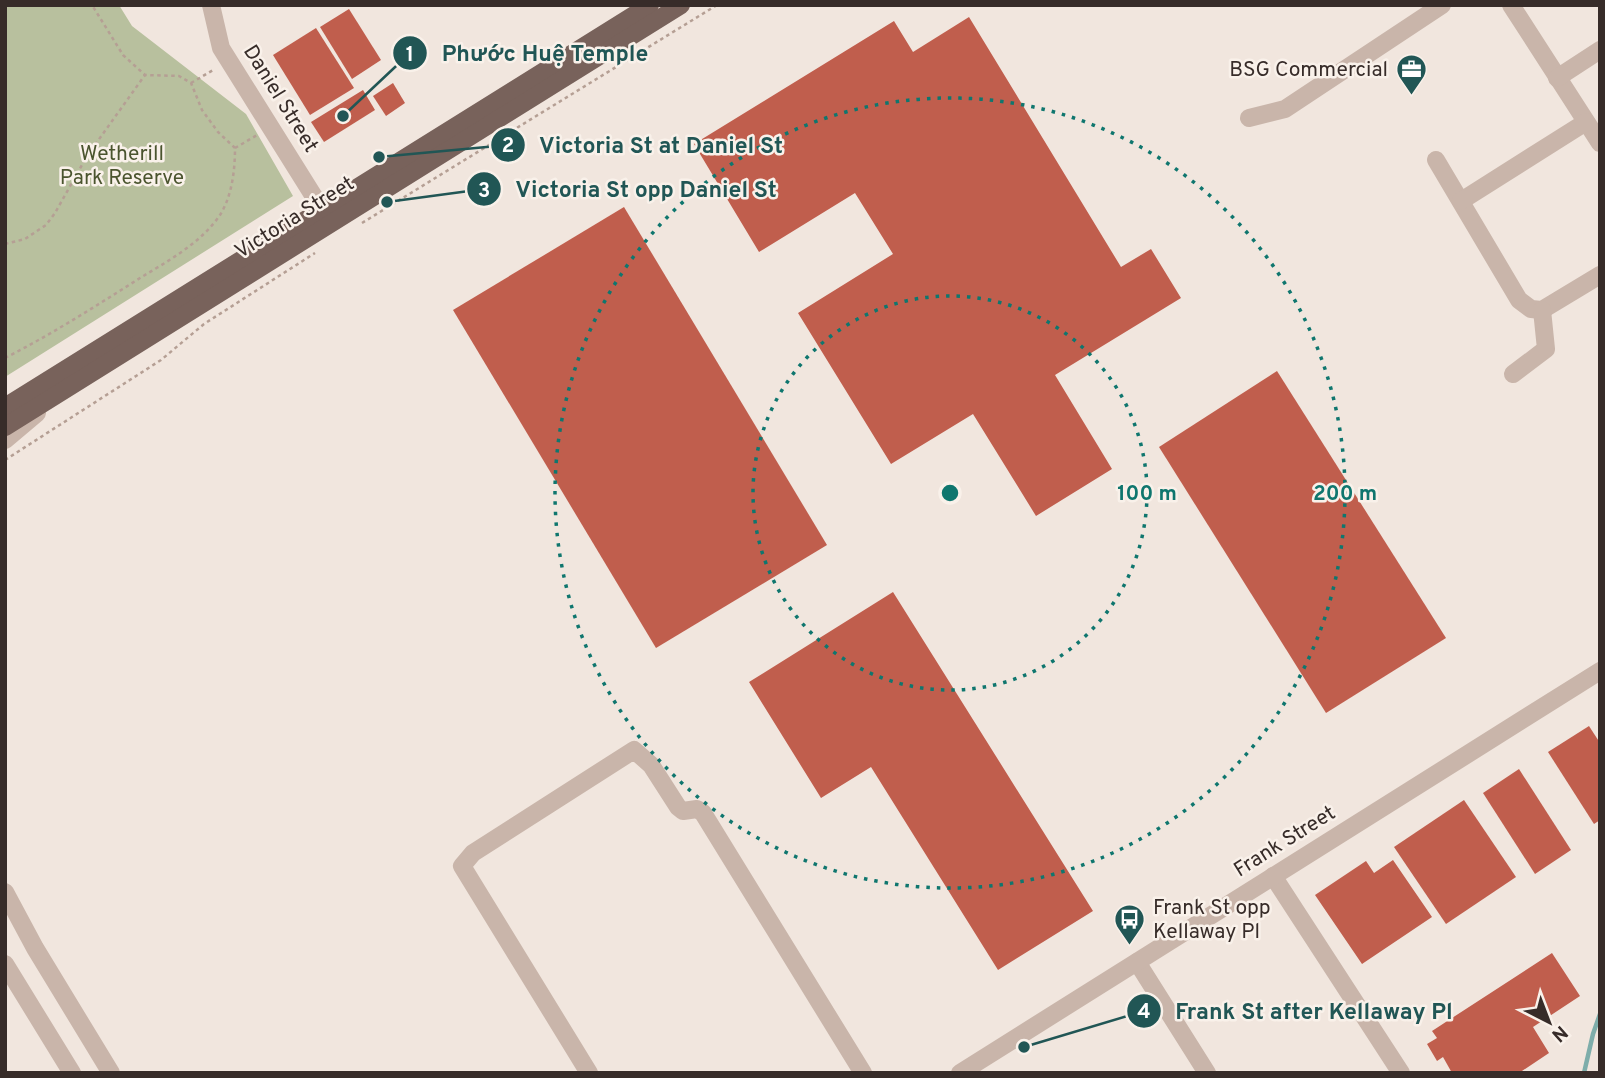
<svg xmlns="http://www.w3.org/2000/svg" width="1605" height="1078" font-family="Overpass,sans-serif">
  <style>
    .green { fill: #b8c09e }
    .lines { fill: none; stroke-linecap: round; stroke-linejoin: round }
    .stream { stroke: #7eadaa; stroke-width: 4.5 }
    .building { fill: #c05e4d }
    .path { stroke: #b59f94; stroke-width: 2.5; stroke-dasharray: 3.5 3.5; stroke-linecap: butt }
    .minor { stroke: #c9b5aa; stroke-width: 18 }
    .major { stroke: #78625b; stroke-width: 18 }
    .ring { fill: none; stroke: #0f766e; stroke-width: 3.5; stroke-dasharray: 3.5 7 }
    .labels { text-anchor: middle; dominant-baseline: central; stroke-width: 5; stroke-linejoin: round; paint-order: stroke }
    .poi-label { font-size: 21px; fill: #372c29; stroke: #f9f1ea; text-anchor: end }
    .street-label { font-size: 21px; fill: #372c29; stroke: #f9f1ea }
    .park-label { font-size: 21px; fill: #4a542e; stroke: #f9f1ea }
    .centre { fill: #0f766e; stroke: #f9f1ea; stroke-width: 3.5 }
    .ring-label { font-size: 21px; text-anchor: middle; font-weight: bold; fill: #0f766e; stroke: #f9f1ea; stroke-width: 5; stroke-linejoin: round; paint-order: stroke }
    .leader { fill: none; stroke: #215655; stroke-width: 2.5 }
    .callout-dot { fill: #215655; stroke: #f9f1ea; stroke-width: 2.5 }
    .mark-label { font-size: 21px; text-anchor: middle; font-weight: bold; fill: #fff }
    .callout-label { font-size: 23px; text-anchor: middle; font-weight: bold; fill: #215655; stroke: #f9f1ea; stroke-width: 5; stroke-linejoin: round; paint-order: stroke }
  </style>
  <rect width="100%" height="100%" fill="#f1e6de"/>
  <!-- green -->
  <path class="green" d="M5,5H119L132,26L246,114L293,196L5,377Z"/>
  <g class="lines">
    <!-- stream -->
    <path class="stream" d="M1584,1073L1593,1034L1600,1014"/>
  </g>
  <!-- building -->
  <g class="building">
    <path d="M349,9L381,60L352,79L320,27Z"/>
    <path d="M969,17L1121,267L1151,249L1181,298L1055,375L1112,469L1036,516L973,414L891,464L798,313L893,254L855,193L759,252L694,144L894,21L913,52Z"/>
    <path d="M316,28L354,88L310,115L273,55Z"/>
    <path d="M393,83L405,103L386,116L373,96Z"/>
    <path d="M363,90L375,110L324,142L311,122Z"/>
    <path d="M624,207L827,545L656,648L453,310Z"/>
    <path d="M1277,371L1446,638L1326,713L1159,447Z"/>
    <path d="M893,592L1093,911L998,970L871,767L821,798L749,682Z"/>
    <path d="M1589,726L1600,743V820L1594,824L1548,752Z"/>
    <path d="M1519,769L1571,850L1535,874L1483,793Z"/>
    <path d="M1464,800L1516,877L1446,924L1394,847Z"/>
    <path d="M1393,860L1432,917L1362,964L1315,895L1366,861L1374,873Z"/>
    <path d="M1552,953L1580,996L1533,1027L1549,1053L1519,1073H1452L1443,1057L1437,1061L1427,1044L1437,1038L1432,1031Z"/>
  </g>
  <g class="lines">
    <!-- path -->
    <g class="path">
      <path d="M191,83L215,69"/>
      <path d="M235,148L259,134"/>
      <path d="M362,223L717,5"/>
      <path d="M5,244L25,239L46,225L55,213L87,156L145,75"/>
      <path d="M5,358C52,334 96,306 140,278C168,261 201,243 220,215C232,196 235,170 235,148L218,132L202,110L191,83L179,76L145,75L123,55L92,5"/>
      <path d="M5,460L161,360L204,324L315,253"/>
    </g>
    <!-- minor -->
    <g class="minor">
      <path d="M211,5L221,48L323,211"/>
      <path d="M1511,5L1600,143"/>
      <path d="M1557,78L1600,50"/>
      <path d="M1249,118L1285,109L1442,5"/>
      <path d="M1436,160L1519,300L1531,309L1542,310L1600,275"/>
      <path d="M1461,201L1586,122"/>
      <path d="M1513,374L1546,349L1542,310"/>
      <path d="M5,440L37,413"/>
      <path d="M1273,876L1401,1073"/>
      <path d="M5,892L35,948L111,1073"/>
      <path d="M1137,962L1207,1073"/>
      <path d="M5,964L72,1073"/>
      <path d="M589,1073L462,866L473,853L634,750L651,765L678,807L683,811L697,809L703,813L863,1073"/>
      <path d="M960,1073L1600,671"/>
    </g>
    <!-- major -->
    <g class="major">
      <path d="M5,407L650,5"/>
      <path d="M5,427L681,5"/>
    </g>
  </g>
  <!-- distance rings -->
  <g class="ring">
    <circle cx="950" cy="493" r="197"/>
    <circle cx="950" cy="493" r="395"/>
  </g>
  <!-- icons -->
  <defs>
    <symbol id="office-pin" viewBox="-11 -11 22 30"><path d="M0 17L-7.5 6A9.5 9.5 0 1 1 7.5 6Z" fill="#215655" stroke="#f9f1ea"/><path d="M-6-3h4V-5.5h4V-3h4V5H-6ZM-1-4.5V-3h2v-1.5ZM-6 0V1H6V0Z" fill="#fff"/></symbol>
    <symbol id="bus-pin" viewBox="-11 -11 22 30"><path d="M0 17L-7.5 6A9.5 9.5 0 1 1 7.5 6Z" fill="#215655" stroke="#f9f1ea"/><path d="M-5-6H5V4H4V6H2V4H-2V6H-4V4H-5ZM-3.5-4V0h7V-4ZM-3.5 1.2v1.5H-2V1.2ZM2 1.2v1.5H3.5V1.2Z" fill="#fff"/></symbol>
  </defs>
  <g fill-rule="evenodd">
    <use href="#office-pin" x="1394" y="52" width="35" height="47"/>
    <use href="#bus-pin" x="1112" y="902" width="35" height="47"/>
  </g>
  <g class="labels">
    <!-- poi labels -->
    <g class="poi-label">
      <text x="1388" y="70">BSG Commercial</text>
      <text x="1153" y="908" text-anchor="start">Frank St opp<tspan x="1153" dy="24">Kellaway Pl</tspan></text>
    </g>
    <!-- street labels -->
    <g class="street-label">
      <text transform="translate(280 99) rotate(58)">Daniel Street</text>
      <text transform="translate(295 218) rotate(-32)">Victoria Street</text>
      <text transform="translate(1285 842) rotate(-32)">Frank Street</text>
    </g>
    <!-- park labels -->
    <g class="park-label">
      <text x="122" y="154">Wetherill<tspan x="122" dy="24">Park Reserve</tspan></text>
    </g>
  </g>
  <circle cx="950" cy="493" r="10" class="centre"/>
  <g class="ring-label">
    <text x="1147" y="500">100 m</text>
    <text x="1345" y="500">200 m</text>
  </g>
  <!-- callouts -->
  <path class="leader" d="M343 116L410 53M379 157L508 145M387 202L484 189M1024 1047L1144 1011"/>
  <g class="callout-dot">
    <circle cx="343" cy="116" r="7"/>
    <circle cx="379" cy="157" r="7"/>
    <circle cx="387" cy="202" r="7"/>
    <circle cx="1024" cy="1047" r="7"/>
    <circle cx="410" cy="53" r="18"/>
    <circle cx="508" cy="145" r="18"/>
    <circle cx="484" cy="189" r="18"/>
    <circle cx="1144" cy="1011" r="18"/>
  </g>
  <g class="mark-label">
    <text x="410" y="61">1</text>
    <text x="508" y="152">2</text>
    <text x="484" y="197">3</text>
    <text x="1144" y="1018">4</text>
  </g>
  <g class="callout-label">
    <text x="545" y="61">Phước Huệ Temple</text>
    <text x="661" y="153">Victoria St at Daniel St</text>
    <text x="646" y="197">Victoria St opp Daniel St</text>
    <text x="1314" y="1019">Frank St after Kellaway Pl</text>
  </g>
  <!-- border -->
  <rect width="1605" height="1078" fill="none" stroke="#372c29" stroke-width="14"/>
  <!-- north arrow -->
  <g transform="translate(1549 1022) rotate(138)" stroke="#f9f1ea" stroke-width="5" paint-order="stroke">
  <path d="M0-5L12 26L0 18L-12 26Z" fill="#372c29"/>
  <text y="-10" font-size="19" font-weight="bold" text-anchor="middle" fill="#372c29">N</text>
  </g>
</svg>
